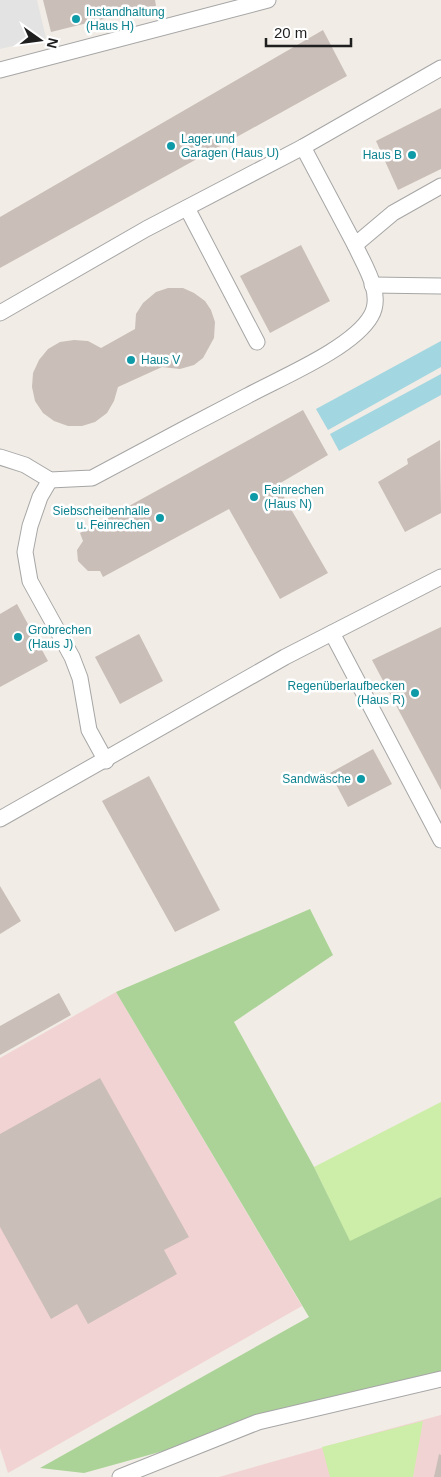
<svg xmlns="http://www.w3.org/2000/svg" width="441" height="1477" font-family="Helvetica,sans-serif">
  <style>
    .commercial { fill: #f2d3d3 }
    .grass { fill: #cdeea8 }
    .forest { fill: #abd397 }
    .parking { fill: #e3e3e3 }
    .water { fill: #a2d6e1 }
    .building { fill: #c9beb8 }
    .lines { fill: none; stroke-linecap: round; stroke-linejoin: round }
    .lane-casing { stroke: #a6a6a6; stroke-width: 17 }
    .lane { stroke: #fff; stroke-width: 15 }
    .culture-dot { fill: #0f9aa8; stroke: #fff; stroke-width: 2 }
    .labels { text-anchor: middle; dominant-baseline: central; stroke-width: 5; stroke-linejoin: round; paint-order: stroke }
    .culture-label { font-size: 12px; fill: #0d838f; stroke: #fff; text-anchor: start }
  </style>
  <rect width="100%" height="100%" fill="#f1ece5"/>
  <!-- commercial -->
  <g class="commercial">
    <path d="M116,992L302,1306L8,1473L0,1448V1058Z"/>
    <path d="M441,1415V1477H219L378,1432Z"/>
  </g>
  <!-- grass -->
  <g class="grass">
    <path d="M441,1102V1197L350,1242L314,1167Z"/>
    <path d="M423,1421L413,1477H330L322,1447Z"/>
  </g>
  <!-- forest -->
  <path class="forest" d="M310,909L333,955L234,1022L314,1167L350,1241L441,1197V1374L84,1473L40,1468L309,1317L116,992Z"/>
  <!-- parking -->
  <path class="parking" d="M0,0H37L46,38L0,49Z"/>
  <!-- water -->
  <g class="water">
    <path d="M441,341V367L328,430L316,409Z"/>
    <path d="M441,374V395L339,451L330,434Z"/>
  </g>
  <!-- building -->
  <g class="building">
    <path d="M43,0H155L156,6L51,32Z"/>
    <path d="M323,30L347,76L0,268V217Z"/>
    <path d="M441,108V169L398,190L376,141Z"/>
    <path d="M301,245L330,301L270,333L240,276Z"/>
    <path d="M168,288H183L194,293L205,301L211,310L215,322L214,338L203,358L194,365L180,369L162,367L118,387L114,401L107,413L95,422L82,426H68L54,421L43,413L35,401L32,387L33,373L39,360L48,349L60,342L74,340L88,341L101,348L135,329L136,314L143,303L156,292Z"/>
    <path d="M303,410L328,455L277,485L328,573L280,599L229,509L103,577L100,571H88L78,561L77,550L83,541L80,533Z"/>
    <path d="M440,440L441,513L405,532L378,482L408,464L407,459Z"/>
    <path d="M17,604L48,661L0,687V614Z"/>
    <path d="M441,627V790L372,660Z"/>
    <path d="M139,634L163,681L120,704L95,657Z"/>
    <path d="M373,749L392,784L348,807L330,773Z"/>
    <path d="M149,776L220,910L175,932L102,801Z"/>
    <path d="M0,886L21,921L0,934Z"/>
    <path d="M59,993L71,1015L0,1055V1026Z"/>
    <path d="M100,1078L189,1237L164,1250L177,1274L88,1324L77,1304L51,1319L0,1227V1134Z"/>
    <path d="M439,1454L441,1455V1477H434Z"/>
  </g>
  <g class="lines">
    <defs>
      <g id="lane">
        <path d="M0,70L268,0"/>
        <path d="M303,147L355,245L393,213L441,186"/>
        <path d="M187,208L257,342"/>
        <path d="M372,285L441,286"/>
        <path d="M0,313L146,229L303,147L441,68"/>
        <path d="M0,457L25,465L50,480L92,478C144,450 195,423 247,396C280,378 353,348 371,316C384,294 364,265 355,245"/>
        <path d="M50,480L40,497L30,526L25,552L30,581L72,657L80,678L89,730L106,761"/>
        <path d="M332,633L441,840"/>
        <path d="M0,819L285,657L441,577"/>
        <path d="M120,1477L258,1422L441,1379"/>
      </g>
    </defs>
    <!-- lane casing -->
    <use href="#lane" class="lane-casing"/>
    <!-- lane -->
    <use href="#lane" class="lane"/>
  </g>
  <!-- markers -->
  <g class="culture-dot">
    <circle cx="76" cy="19" r="5"/>
    <circle cx="171" cy="146" r="5"/>
    <circle cx="412" cy="155" r="5"/>
    <circle cx="131" cy="360" r="5"/>
    <circle cx="254" cy="497" r="5"/>
    <circle cx="160" cy="518" r="5"/>
    <circle cx="18" cy="637" r="5"/>
    <circle cx="415" cy="693" r="5"/>
    <circle cx="361" cy="779" r="5"/>
  </g>
  <g class="labels">
    <!-- culture labels -->
    <g class="culture-label">
      <text x="86" y="12">Instandhaltung<tspan x="86" dy="14">(Haus H)</tspan></text>
      <text x="181" y="139">Lager und<tspan x="181" dy="14">Garagen (Haus U)</tspan></text>
      <text x="402" y="155" text-anchor="end">Haus B</text>
      <text x="141" y="360">Haus V</text>
      <text x="264" y="490">Feinrechen<tspan x="264" dy="14">(Haus N)</tspan></text>
      <text x="150" y="511" text-anchor="end">Siebscheibenhalle<tspan x="150" dy="14">u. Feinrechen</tspan></text>
      <text x="28" y="630">Grobrechen<tspan x="28" dy="14">(Haus J)</tspan></text>
      <text x="405" y="686" text-anchor="end">Regenüberlaufbecken<tspan x="405" dy="14">(Haus R)</tspan></text>
      <text x="351" y="779" text-anchor="end">Sandwäsche</text>
    </g>
  </g>
  <!-- north arrow -->
  <g transform="translate(40 40) rotate(104)" stroke="#ffffff" stroke-width="4" paint-order="stroke">
  <path d="M0-4L9 19L0 12L-9 19Z" fill="#1f1f1f"/>
  <text y="-8" font-size="14" font-weight="bold" text-anchor="middle" fill="#1f1f1f">N</text>
  </g>
  <!-- scale -->
  <path d="M266 38v8h85v-8" fill="none" stroke="#1f1f1f" stroke-width="2.5"/>
  <text x="274" y="38" font-size="15" fill="#1f1f1f" stroke="#ffffff" stroke-width="4" paint-order="stroke">20 m</text>
</svg>
